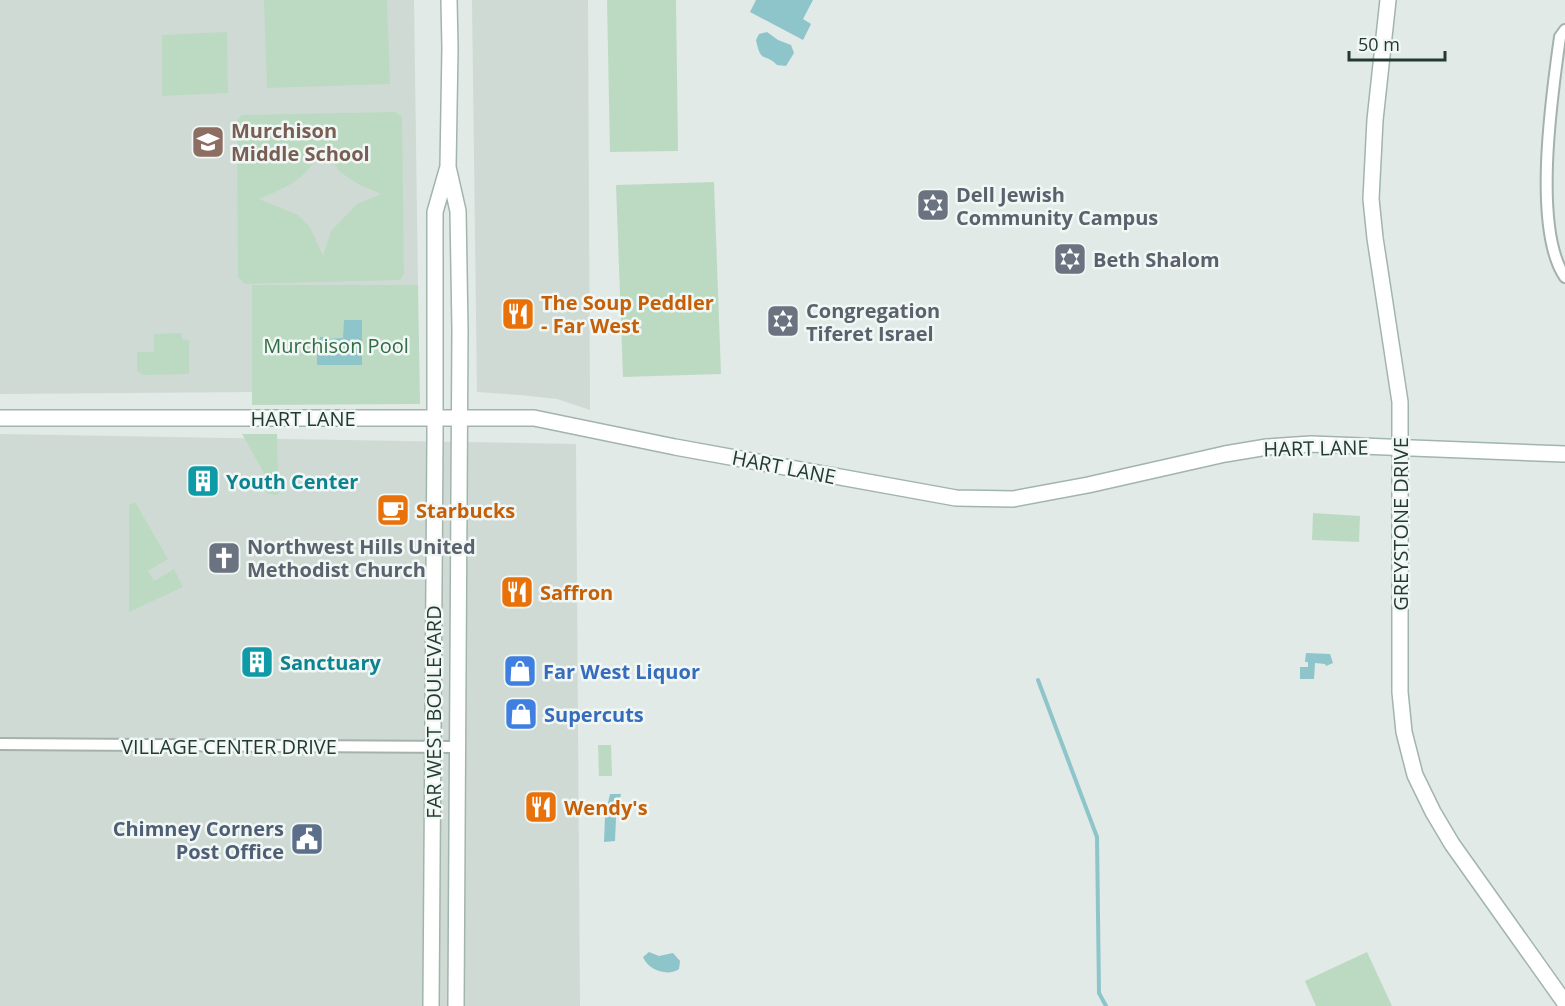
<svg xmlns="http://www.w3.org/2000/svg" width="1565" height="1006" font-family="'Open Sans',sans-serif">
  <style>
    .built { fill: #cfdad5 }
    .green { fill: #bcdac2; fill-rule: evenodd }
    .water { fill: #8dc5cb }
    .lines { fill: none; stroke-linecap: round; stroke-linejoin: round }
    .stream { stroke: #8dc5cb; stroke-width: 4 }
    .street-casing { stroke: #a4b2ac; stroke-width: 14 }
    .secondary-casing { stroke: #a1b5ad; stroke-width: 18 }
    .street { stroke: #fff; stroke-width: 10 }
    .secondary { stroke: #fff; stroke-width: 15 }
    .labels { text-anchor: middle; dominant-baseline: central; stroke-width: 5; stroke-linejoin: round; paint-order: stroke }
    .education-label { font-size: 20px; font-weight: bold; fill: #785e54; stroke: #f1f7f4; text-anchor: start }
    .worship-label { font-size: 20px; font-weight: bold; fill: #5b616d; stroke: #f1f7f4; text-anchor: start }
    .food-label { font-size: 20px; font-weight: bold; fill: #c56008; stroke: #f1f7f4; text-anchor: start }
    .park-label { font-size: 20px; fill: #316d44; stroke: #f1f7f4 }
    .street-label { font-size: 20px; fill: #233a32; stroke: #f1f7f4 }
    .culture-label { font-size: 20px; font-weight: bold; fill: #0d838f; stroke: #f1f7f4; text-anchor: start }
    .shop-label { font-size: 20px; font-weight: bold; fill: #366cbe; stroke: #f1f7f4; text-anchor: start }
    .service-label { font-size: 20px; font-weight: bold; fill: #4e5e75; stroke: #f1f7f4; text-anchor: end }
  </style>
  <rect width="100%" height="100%" fill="#e1eae6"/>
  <!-- built -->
  <g class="built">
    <path d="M0,0H414L418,285H252V392L0,394Z"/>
    <path d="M472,0H588L590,410L557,399L520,395L477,392Z"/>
    <path d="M0,434L576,444L580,1006H0Z"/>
  </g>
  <!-- green -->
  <g class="green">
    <path d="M264,0H387L390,84L267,88Z"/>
    <path d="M607,0H676L678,151L610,152Z"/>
    <path d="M227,32L228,93L162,96V35Z"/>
    <path d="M395,112L402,117L404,274L400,280L245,284L238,277L237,120L242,115ZM323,146L340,172L358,184L381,194L357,204L331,231L323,256L310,227L298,215L259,199C280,190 301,182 314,162C318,157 320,151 323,146Z"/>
    <path d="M714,182L721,374L623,377L616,185Z"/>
    <path d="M252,285H418L420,404L252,405Z"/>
    <path d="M182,333V339L189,340V374L144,375L137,371V352H154V334Z"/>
    <path d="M242,434H277L278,480L287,487L276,495L269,494L262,489L263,482L268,480Z"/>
    <path d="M135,502L168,559L148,571L154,581L174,569L183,587L129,612V505Z"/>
    <path d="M1313,513L1360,516L1359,542L1312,540Z"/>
    <path d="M598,745H611L612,776H599Z"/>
    <path d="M1367,952L1392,1006H1316L1305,981Z"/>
  </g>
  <!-- water -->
  <g class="water">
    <path d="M756,0H813L803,19L811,24L803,40L750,12Z"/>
    <path d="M767,32L778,40L791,45L794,53L786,66L777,65C765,52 761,65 756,40L759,34Z"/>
    <path d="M344,320H362V365H317V339H320V337H323V339L343,338Z"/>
    <path d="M1306,653L1330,654L1333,663L1326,666L1325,664L1315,663L1314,679H1300V667H1308V662H1305Z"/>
    <path d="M610,794H621L616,818L615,841L604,842L605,816Z"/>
    <path d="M649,952L659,956L673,953L680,961L679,969C668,977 648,970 643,957Z"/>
  </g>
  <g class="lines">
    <!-- stream -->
    <path class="stream" d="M1038,680L1097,837L1099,993L1106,1006"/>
    <defs>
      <g id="street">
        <path d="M1565,30L1560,37C1552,94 1532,229 1565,277"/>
        <path d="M0,744L458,747"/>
      </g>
      <g id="secondary">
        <path d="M449,0L450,48L448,167L458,211L460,330L456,1006"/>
        <path d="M1388,0L1375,120L1371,199L1375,238L1400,402V692L1404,732L1415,775L1433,812L1452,844L1565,1003"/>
        <path d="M0,418H534L675,447L956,498L1013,499L1088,485L1225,454L1267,447L1311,444L1565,454"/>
        <path d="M431,1006L435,438V212L447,170"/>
      </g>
    </defs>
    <!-- street casing -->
    <use href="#street" class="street-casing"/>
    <!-- secondary casing -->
    <use href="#secondary" class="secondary-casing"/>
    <!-- street -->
    <use href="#street" class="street"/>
    <!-- secondary -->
    <use href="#secondary" class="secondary"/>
  </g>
  <!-- icons -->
  <defs>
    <symbol id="school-square" viewBox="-11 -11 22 22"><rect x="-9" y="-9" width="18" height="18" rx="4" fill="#8d6e63" stroke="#f1f7f4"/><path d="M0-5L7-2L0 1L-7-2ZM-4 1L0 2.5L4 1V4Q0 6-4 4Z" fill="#fff"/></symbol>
    <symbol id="synagogue-square" viewBox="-11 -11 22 22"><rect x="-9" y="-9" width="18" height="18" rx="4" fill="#6b7280" stroke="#f1f7f4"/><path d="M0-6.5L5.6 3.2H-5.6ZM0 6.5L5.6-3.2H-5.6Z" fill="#fff"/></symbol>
    <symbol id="restaurant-square" viewBox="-11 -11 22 22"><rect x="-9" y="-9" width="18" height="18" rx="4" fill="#e8710a" stroke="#f1f7f4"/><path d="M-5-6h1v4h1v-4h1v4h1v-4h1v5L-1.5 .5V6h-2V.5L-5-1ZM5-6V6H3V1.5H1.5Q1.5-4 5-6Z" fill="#fff"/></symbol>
    <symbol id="building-square" viewBox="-11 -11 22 22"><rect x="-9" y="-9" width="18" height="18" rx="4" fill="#0f9aa8" stroke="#f1f7f4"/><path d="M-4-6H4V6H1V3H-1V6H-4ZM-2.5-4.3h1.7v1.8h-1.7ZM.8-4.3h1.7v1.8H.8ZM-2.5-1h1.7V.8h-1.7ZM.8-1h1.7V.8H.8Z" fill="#fff"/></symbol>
    <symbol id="cafe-square" viewBox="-11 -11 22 22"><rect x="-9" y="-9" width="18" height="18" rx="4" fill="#e8710a" stroke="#f1f7f4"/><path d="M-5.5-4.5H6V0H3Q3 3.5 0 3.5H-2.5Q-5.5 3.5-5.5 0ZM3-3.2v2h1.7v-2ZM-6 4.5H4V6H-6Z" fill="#fff"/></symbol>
    <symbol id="church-square" viewBox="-11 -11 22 22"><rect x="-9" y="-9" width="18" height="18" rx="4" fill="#6b7280" stroke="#f1f7f4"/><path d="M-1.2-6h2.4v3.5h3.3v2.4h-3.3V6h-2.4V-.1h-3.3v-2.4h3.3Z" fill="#fff"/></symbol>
    <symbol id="shop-square" viewBox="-11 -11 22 22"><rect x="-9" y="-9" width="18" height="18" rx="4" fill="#3f7fe0" stroke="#f1f7f4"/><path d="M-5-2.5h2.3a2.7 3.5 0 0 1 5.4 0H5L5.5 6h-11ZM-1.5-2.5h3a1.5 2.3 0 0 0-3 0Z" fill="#fff"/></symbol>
    <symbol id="civic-square" viewBox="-11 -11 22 22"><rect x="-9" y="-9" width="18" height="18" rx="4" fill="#5c6f8a" stroke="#f1f7f4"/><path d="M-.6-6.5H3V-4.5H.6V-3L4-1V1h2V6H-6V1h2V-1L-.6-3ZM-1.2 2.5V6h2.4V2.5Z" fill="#fff"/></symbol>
  </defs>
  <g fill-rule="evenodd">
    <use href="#school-square" x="189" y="123" width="38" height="38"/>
    <use href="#synagogue-square" x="914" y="186" width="38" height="38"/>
    <use href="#synagogue-square" x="1051" y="240" width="38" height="38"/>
    <use href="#restaurant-square" x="499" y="295" width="38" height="38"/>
    <use href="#synagogue-square" x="764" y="302" width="38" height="38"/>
    <use href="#building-square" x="184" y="462" width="38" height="38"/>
    <use href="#cafe-square" x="374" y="491" width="38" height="38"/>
    <use href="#church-square" x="205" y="539" width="38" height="38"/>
    <use href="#restaurant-square" x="498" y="573" width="38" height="38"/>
    <use href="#building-square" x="238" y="643" width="38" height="38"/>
    <use href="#shop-square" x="501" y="652" width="38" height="38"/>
    <use href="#shop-square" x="502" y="695" width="38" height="38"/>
    <use href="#restaurant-square" x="522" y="788" width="38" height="38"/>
    <use href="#civic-square" x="288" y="820" width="38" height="38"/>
  </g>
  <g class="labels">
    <!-- education labels -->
    <g class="education-label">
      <text x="231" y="130">Murchison<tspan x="231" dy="23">Middle School</tspan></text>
    </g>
    <!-- worship labels -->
    <g class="worship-label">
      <text x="956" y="194">Dell Jewish<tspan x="956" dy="23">Community Campus</tspan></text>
      <text x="1093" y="259">Beth Shalom</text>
      <text x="806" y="310">Congregation<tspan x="806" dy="23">Tiferet Israel</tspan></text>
      <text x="247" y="546">Northwest Hills United<tspan x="247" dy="23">Methodist Church</tspan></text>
    </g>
    <!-- food labels -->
    <g class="food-label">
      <text x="541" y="302">The Soup Peddler<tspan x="541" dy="23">- Far West</tspan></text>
      <text x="416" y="510">Starbucks</text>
      <text x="540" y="592">Saffron</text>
      <text x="564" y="807">Wendy's</text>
    </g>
    <!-- park labels -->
    <g class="park-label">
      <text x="336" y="345">Murchison Pool</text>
    </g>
    <!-- street labels -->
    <g class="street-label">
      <text x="303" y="418">HART LANE</text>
      <text transform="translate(1316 448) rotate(-1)">HART LANE</text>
      <text transform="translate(784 467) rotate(11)">HART LANE</text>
      <text transform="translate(1400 524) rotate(-90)">GREYSTONE DRIVE</text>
      <text transform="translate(433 712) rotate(-90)">FAR WEST BOULEVARD</text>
      <text x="229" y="746">VILLAGE CENTER DRIVE</text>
    </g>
    <!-- culture labels -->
    <g class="culture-label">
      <text x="226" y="481">Youth Center</text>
      <text x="280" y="662">Sanctuary</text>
    </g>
    <!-- shop labels -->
    <g class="shop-label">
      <text x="543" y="671">Far West Liquor</text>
      <text x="544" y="714">Supercuts</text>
    </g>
    <!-- service labels -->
    <g class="service-label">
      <text x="284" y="828">Chimney Corners<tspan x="284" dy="23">Post Office</tspan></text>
    </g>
  </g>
  <!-- scale -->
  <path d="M1349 51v9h96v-9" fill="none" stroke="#233a32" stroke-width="3"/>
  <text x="1358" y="51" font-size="18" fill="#233a32" stroke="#f1f7f4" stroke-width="4.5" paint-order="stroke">50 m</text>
</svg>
